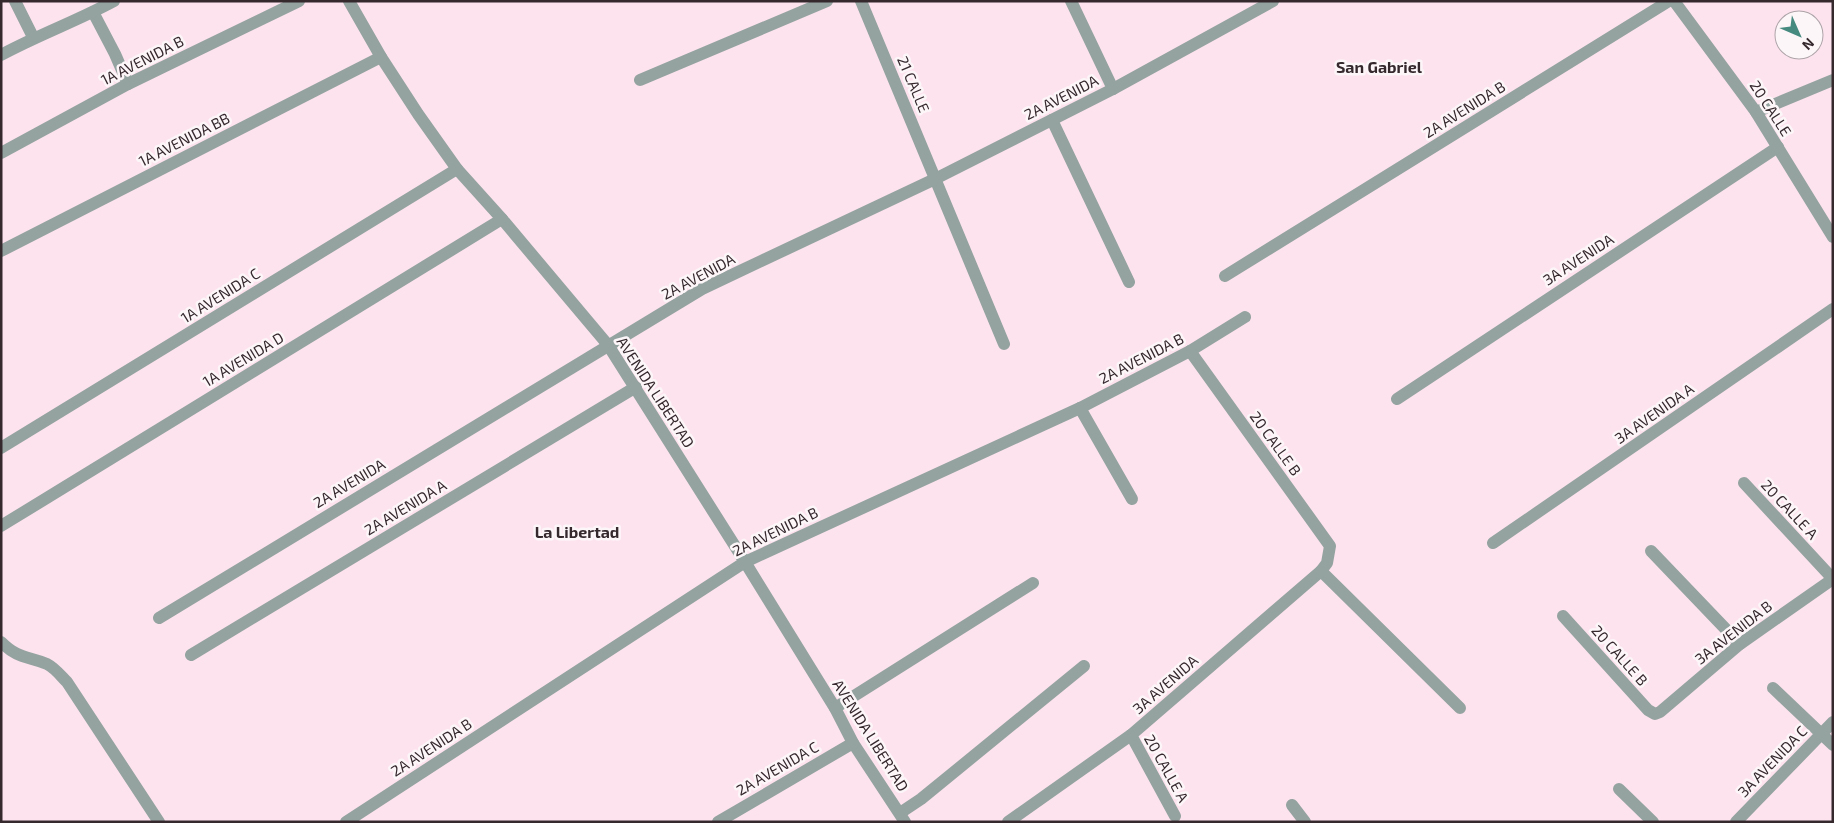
<svg xmlns="http://www.w3.org/2000/svg" width="1834" height="823" font-family="'Exo 2',sans-serif">
  <style>
    .lines { fill: none; stroke-linecap: round; stroke-linejoin: round }
    .lane { stroke: #94a3a0; stroke-width: 12 }
    .street { stroke: #94a3a0; stroke-width: 12 }
    .labels { text-anchor: middle; dominant-baseline: central; stroke-width: 5; stroke-linejoin: round; paint-order: stroke }
    .street-label { font-size: 15px; fill: #35292e; stroke: #fdf6f9 }
    .neighbourhood-label { font-size: 16px; font-weight: bold; fill: #35292e; stroke: #fdf6f9 }
  </style>
  <rect width="100%" height="100%" fill="#fde3ee"/>
  <g class="lines">
    <!-- lane -->
    <g class="lane">
      <path d="M1080,408L1132,499"/>
      <path d="M900,813L921,799L1084,666"/>
    </g>
    <!-- street -->
    <g class="street">
      <path d="M15,1L33,37"/>
      <path d="M349,1L381,57L418,114L457,169L502,219L608,345L745,562L835,708L853,743L905,822"/>
      <path d="M861,1L1004,344"/>
      <path d="M1071,1L1113,89"/>
      <path d="M1674,1L1756,112L1833,237"/>
      <path d="M93,12L115,54L128,84"/>
      <path d="M1,55C38,35 77,21 114,1"/>
      <path d="M640,80L827,1"/>
      <path d="M1756,112L1833,80"/>
      <path d="M1052,120L1129,282"/>
      <path d="M1,153L128,84L299,1"/>
      <path d="M1,251L381,57"/>
      <path d="M1225,276L1669,1"/>
      <path d="M1397,399L1778,147"/>
      <path d="M1,448L457,169"/>
      <path d="M1744,483L1833,579"/>
      <path d="M1,526L502,219"/>
      <path d="M1493,543L1833,309"/>
      <path d="M1651,551L1740,644"/>
      <path d="M1321,571L1460,708"/>
      <path d="M1563,616L1648,710L1655,714L1660,712L1740,644L1833,579"/>
      <path d="M159,618L702,289L935,179L1113,89L1273,1"/>
      <path d="M1,642C18,659 27,656 47,664C55,668 61,676 67,682L159,822"/>
      <path d="M191,655L636,387"/>
      <path d="M1773,688L1833,745"/>
      <path d="M835,708L1033,583"/>
      <path d="M1131,735L1175,816"/>
      <path d="M1619,789L1653,822"/>
      <path d="M1292,805L1305,822"/>
      <path d="M346,822L745,562L1080,408L1190,351L1245,317"/>
      <path d="M718,822L853,743"/>
      <path d="M1008,822L1131,735L1321,571L1327,563L1330,546L1190,351"/>
      <path d="M1736,822L1833,722"/>
    </g>
  </g>
  <g class="labels">
    <!-- street labels -->
    <g class="street-label">
      <text transform="translate(142 60) rotate(-27)">1A AVENIDA B</text>
      <text transform="translate(914 84) rotate(67)">21 CALLE</text>
      <text transform="translate(1061 97) rotate(-27)">2A AVENIDA</text>
      <text transform="translate(1771 108) rotate(57)">20 CALLE</text>
      <text transform="translate(1464 109) rotate(-32)">2A AVENIDA B</text>
      <text transform="translate(184 139) rotate(-27)">1A AVENIDA BB</text>
      <text transform="translate(1578 259) rotate(-33)">3A AVENIDA</text>
      <text transform="translate(698 276) rotate(-28)">2A AVENIDA</text>
      <text transform="translate(220 295) rotate(-32)">1A AVENIDA C</text>
      <text transform="translate(1141 358) rotate(-27)">2A AVENIDA B</text>
      <text transform="translate(243 359) rotate(-31)">1A AVENIDA D</text>
      <text transform="translate(656 392) rotate(57)">AVENIDA LIBERTAD</text>
      <text transform="translate(1654 413) rotate(-35)">3A AVENIDA A</text>
      <text transform="translate(1276 443) rotate(54)">20 CALLE B</text>
      <text transform="translate(349 483) rotate(-31)">2A AVENIDA</text>
      <text transform="translate(405 507) rotate(-31)">2A AVENIDA A</text>
      <text transform="translate(1790 509) rotate(47)">20 CALLE A</text>
      <text transform="translate(775 531) rotate(-26)">2A AVENIDA B</text>
      <text transform="translate(1733 632) rotate(-38)">3A AVENIDA B</text>
      <text transform="translate(1620 655) rotate(48)">20 CALLE B</text>
      <text transform="translate(1165 684) rotate(-41)">3A AVENIDA</text>
      <text transform="translate(871 735) rotate(58)">AVENIDA LIBERTAD</text>
      <text transform="translate(431 747) rotate(-33)">2A AVENIDA B</text>
      <text transform="translate(1772 761) rotate(-46)">3A AVENIDA C</text>
      <text transform="translate(777 768) rotate(-30)">2A AVENIDA C</text>
      <text transform="translate(1167 768) rotate(61)">20 CALLE A</text>
    </g>
    <!-- neighbourhood labels -->
    <g class="neighbourhood-label">
      <text x="1379" y="66">San Gabriel</text>
      <text x="577" y="531">La Libertad</text>
    </g>
  </g>
  <!-- border -->
  <rect width="1834" height="823" fill="none" stroke="#35292e" stroke-width="5"/>
  <!-- north arrow -->
  <g transform="translate(1799 35) rotate(135)"><circle r="24" fill="#fdf6f9" stroke="#ada4a8"/>
  <path d="M0-4L9 19L0 12L-9 19Z" fill="#468a7f"/>
  <text y="-8" font-size="14" font-weight="bold" text-anchor="middle" fill="#35292e">N</text>
  </g>
</svg>
